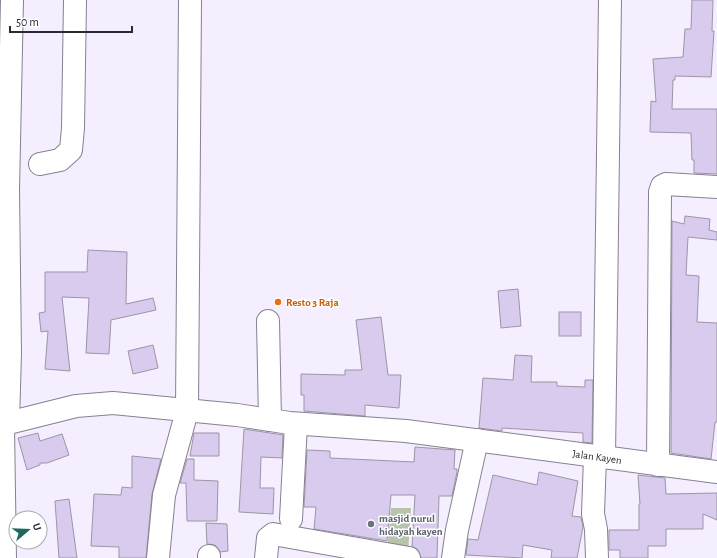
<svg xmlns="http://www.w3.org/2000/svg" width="717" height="558" font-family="'Alegreya Sans',sans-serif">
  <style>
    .green { fill: #b7c4aa }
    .building { fill: #d8cbee; stroke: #9c95a7 }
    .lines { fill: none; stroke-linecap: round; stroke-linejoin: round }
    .minor-casing { stroke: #868091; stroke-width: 24 }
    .minor { stroke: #fff; stroke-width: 22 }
    .food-dot { fill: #e8710a; stroke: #fff; stroke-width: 1.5 }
    .worship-dot { fill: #6b7280; stroke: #fff; stroke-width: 1.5 }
    .labels { text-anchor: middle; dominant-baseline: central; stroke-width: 3; stroke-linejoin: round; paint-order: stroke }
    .food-label { font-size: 11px; font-weight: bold; fill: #c56008; stroke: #fff; text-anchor: start }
    .street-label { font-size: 11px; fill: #2c2a31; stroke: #fff }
    .worship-label { font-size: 11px; font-weight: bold; fill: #5b616d; stroke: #fff; text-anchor: start }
  </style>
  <rect width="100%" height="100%" fill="#f4eefe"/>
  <!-- green -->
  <path class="green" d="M391,508H411L408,553L387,552Z"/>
  <!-- building -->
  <g class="building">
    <path d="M692,0H713L712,31H714L711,77L675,76V80H673L672,109H717V174L694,173V160H692L691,133L650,132L651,101L656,102L653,59L683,57L685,29H691Z"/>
    <path d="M685,216L710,219L709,230L717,232V240L688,237L686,275L699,276L697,322L717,323V422H715L711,459L671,453L672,221L684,224Z"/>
    <path d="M88,250L127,252L126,304L153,298L156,310L111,320L109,354L86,353L89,298L62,297L70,371L45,369L48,331L41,332L39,313L45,312V272H87Z"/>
    <path d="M518,289L521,326L501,328L498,291Z"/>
    <rect x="559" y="312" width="22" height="24"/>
    <path d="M381,317L388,375H401L399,408L365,405V416L304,411V395H301V374L345,375V370H362L356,320Z"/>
    <path d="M153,345L158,368L133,374L128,351Z"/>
    <path d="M515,355L532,356L531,382H557V386L585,387V380H593L592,443L583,442V433L502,428V431L479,428L483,378L513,380Z"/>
    <path d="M244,429L283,435L282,458L261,457L260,488H274L273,514L239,512Z"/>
    <path d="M38,433L40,441L62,434L69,455L47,463H40V465L27,470L18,438Z"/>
    <path d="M194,433H219V456H190Z"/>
    <path d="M415,447L455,450L454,469H457V472L452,496H439L437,558H421L417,549L412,546L415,495H391L387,541L314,529L316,507H304L307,450L330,451V458L414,462Z"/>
    <path d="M132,456L161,459L152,494L146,558H119V547L91,546L94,494L121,495L122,487L132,488Z"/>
    <path d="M187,459H194V480L218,481L217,521H187L186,483H180Z"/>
    <path d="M539,472L578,481L572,516L581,517L583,527L577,558H551L552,550L523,545L522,558L466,555L468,539L478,540L493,475L537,485Z"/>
    <path d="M638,475L665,478L666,494L717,493V520L703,514V529H666V546H648V558H620V550H609V530H639V504H640Z"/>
    <path d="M69,499L77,558H59L55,501Z"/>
    <path d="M206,523L227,524L228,551L220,552L215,545L207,544Z"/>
  </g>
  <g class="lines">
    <defs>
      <g id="minor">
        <path d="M40,164L60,160L71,150L73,128L75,0"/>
        <path d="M268,321L270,420"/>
        <path d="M8,423L10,353L8,190L12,0"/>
        <path d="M3,427L5,558"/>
        <path d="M0,428L8,423L76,406L113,403L237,415L290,423L406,431L717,472"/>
        <path d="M595,457L593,514L596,529L597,558"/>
        <path d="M604,458L610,0"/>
        <path d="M658,465L660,192L662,186L666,184L717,187"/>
        <path d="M291,519L296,424"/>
        <path d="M209,556V558"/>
        <path d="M158,558L164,495L187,411L190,0"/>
        <path d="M266,558L268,538L273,534L409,558"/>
        <path d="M453,558L457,530L477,440"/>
      </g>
    </defs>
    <!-- minor casing -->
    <use href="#minor" class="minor-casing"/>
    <!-- minor -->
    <use href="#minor" class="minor"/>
  </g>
  <!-- markers -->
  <circle class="food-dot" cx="278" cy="302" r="4"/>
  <circle class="worship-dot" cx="371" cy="524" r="4"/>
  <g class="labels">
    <!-- food labels -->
    <g class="food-label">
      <text x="286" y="302">Resto 3 Raja</text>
    </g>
    <!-- street labels -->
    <g class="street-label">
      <text transform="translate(597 457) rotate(8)">Jalan Kayen</text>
    </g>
    <!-- worship labels -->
    <g class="worship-label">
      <text x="379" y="518">masjid nurul<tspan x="379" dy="13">hidayah kayen</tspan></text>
    </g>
  </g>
  <!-- north arrow -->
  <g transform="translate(28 530) rotate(71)"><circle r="19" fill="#ffffff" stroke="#abaaad"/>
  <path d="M0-3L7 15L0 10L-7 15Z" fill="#1d6863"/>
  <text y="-6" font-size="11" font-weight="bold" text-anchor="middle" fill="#2c2a31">U</text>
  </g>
  <!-- scale -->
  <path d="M10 26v6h122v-6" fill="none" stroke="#2c2a31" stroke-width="2"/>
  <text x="16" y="26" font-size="12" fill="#2c2a31" stroke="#ffffff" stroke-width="3" paint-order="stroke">50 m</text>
</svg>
